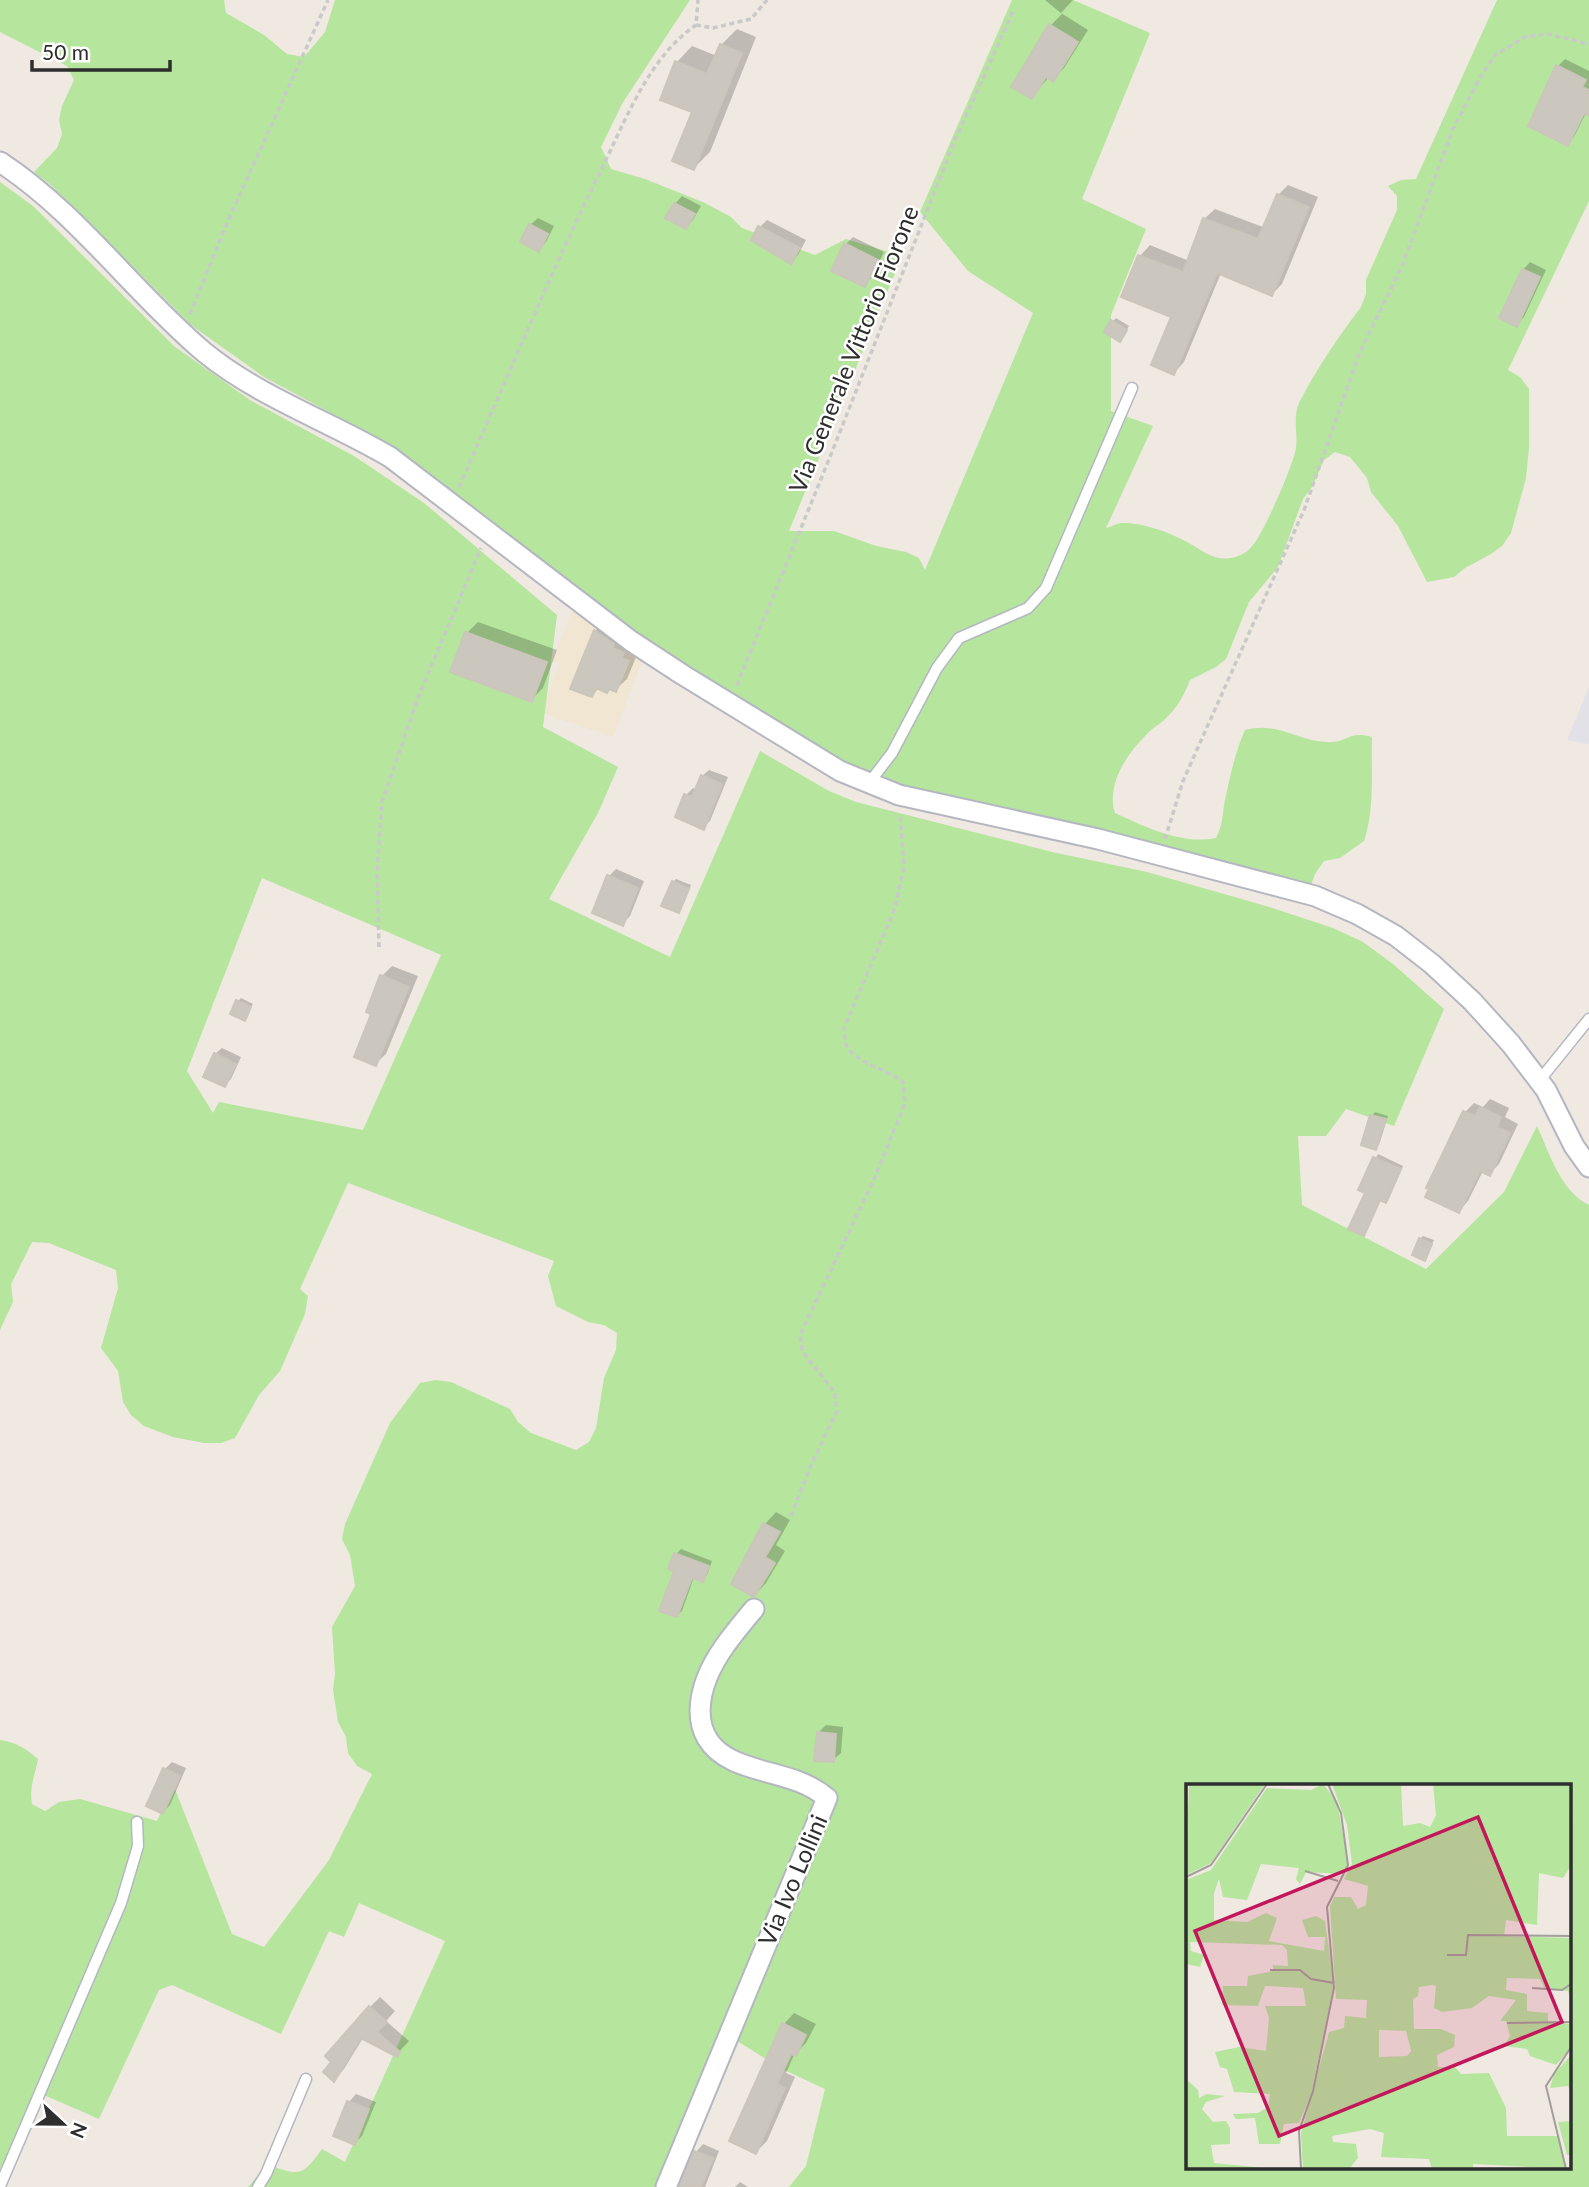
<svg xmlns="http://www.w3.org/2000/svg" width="1589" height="2187" font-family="Lato,sans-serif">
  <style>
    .industrial { fill: #e3e1e8 }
    .education { fill: #f0e6d1 }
    .green { fill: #b6e59e; fill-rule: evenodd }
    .shadow { fill: #0003 }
    .building { fill: #cbc7bf; stroke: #cbc5ba; stroke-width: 2 }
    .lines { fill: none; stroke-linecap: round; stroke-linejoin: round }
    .service-casing { stroke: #b4b7c1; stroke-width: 13 }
    .minor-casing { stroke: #b4b7c1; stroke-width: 23 }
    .path { stroke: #c9c9c9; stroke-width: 3.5; stroke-dasharray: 5 3.5; stroke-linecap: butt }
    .service { stroke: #fff; stroke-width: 10 }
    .minor { stroke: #fff; stroke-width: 19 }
    .labels { text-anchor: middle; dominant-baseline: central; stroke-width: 5; stroke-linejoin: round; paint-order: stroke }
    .street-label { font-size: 24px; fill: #2e2e2e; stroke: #fff }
    .inset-road { fill: none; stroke: #a29e99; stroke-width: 2 }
    .view { fill: #c2185b; fill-opacity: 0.15; stroke: #c2185b; stroke-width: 3.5 }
    .inset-edge { fill: none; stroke: #2e2e2e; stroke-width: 3.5 }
  </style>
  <rect width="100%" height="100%" fill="#efe9e1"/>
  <!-- industrial -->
  <path class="industrial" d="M1589,687V744L1567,740Z"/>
  <!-- education -->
  <path class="education" d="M574,606L643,659L613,737L542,713L559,664L552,661Z"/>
  <!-- green -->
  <g class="green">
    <path d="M0,0H224L226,13L264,35L287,54L304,57L325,32L335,0H690L622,104L601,147L611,169L645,179L705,203L731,217L742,228L815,255L846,239L902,256L789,531H834L876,546L906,552L919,558L925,570L1033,313L968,271L920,212L1012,0H1073L1150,33L1082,199L1146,229L1111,315V411L1153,426L1106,528C1110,527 1116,524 1121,523C1141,522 1169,532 1187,542C1202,550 1213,561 1231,558C1239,557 1248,552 1253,545C1264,532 1294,464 1296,448C1298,432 1292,416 1300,401C1317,368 1339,336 1361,307L1366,294V280L1397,210V196L1388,186L1401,180L1416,179L1497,0H1589V201L1508,370L1520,377L1529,389V448L1526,478L1511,533L1502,546L1491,554L1465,568L1454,577L1427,582L1398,526L1371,492L1367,478L1350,457L1335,452L1324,460L1312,487L1303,499L1278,567L1249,602L1226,659L1216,667L1190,680C1185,693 1178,707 1167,717C1161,724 1152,728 1146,735C1126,755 1106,785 1115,813C1145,827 1182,845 1216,838C1223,825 1222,815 1225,800C1230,777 1235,752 1245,730C1278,721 1298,742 1328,742C1347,743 1349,730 1372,737C1371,772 1375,808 1364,841L1340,858L1324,861L1315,874L1309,891L864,775L724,695L547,571L497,526L440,481L368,433L264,377L191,325L52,186L34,172L57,148L62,134L59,120L62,106L74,80L67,66L0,32Z"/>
    <path d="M0,182L33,206L174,346L250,400L354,456L424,503L557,615L543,727L618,767L598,813L549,899L670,957L760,751L829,791L856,802L1052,852L1147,872L1266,906L1333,928L1363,942L1393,964L1444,1009L1394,1126L1346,1109L1326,1136H1298L1302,1205L1426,1269L1504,1192L1537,1126C1549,1152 1561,1192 1589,1205V2187H789L806,2166L825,2089L782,2069L726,2034L663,2187H248L267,2165C300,2175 301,2178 322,2149L345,2162L445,1941L359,1903L344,1937L329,1931L281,2034L172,1985L159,1990L99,2119L37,2092L0,2169V1740C16,1742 26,1749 38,1759C35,1776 29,1786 32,1804L45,1811L59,1802L80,1799L157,1821L173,1784L232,1934L264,1947L329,1860L372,1774L357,1766L348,1753L346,1737L338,1722L333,1690L335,1674L332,1627L355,1586L350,1555L342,1539L345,1524L390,1423L420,1383L436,1380L451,1382L510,1409L518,1422L531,1433L576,1450L589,1442L596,1428L604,1378L616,1350L617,1333L604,1325L588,1322L556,1306L548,1276L554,1261L348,1183L300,1289L308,1296L305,1314L280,1371L259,1395L235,1438L221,1443H204L173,1437L144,1426L131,1415L123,1402L118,1371L101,1348L118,1288L116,1270L49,1243L32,1242L11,1284L13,1302L0,1330ZM262,878L441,955L363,1130L219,1102L213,1113L187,1071ZM1188,1786H1570V2168H1188Z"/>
  </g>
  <!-- shadow -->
  <g class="shadow">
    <path d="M1045,0H1073L1061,13L1088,30L1064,68L1053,79L1049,77L1032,97L1051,25L1062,14Z"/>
    <path d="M737,29L756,37L710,152L694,168V112L662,99L677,62L692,46L717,56L721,45Z"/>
    <path d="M1565,59L1589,71V114L1586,113L1574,137L1567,143L1530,125L1558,66Z"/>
    <path d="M1288,185L1318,197L1282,284L1272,294L1221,273L1184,362L1174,373L1173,316L1140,256L1150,245L1189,261L1204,219L1215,209L1263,227L1278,195Z"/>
    <path d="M682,196L701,206L693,220L686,227L675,204Z"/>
    <path d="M538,218L554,226L546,242L539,249L530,225Z"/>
    <path d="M767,220L806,240L798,255L791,262L760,227Z"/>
    <path d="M853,237L884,252L872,277L865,285L846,244Z"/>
    <path d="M1530,262L1546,270L1524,317L1516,325L1523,270Z"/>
    <path d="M1116,318L1129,326L1123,337L1113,321Z"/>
    <path d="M607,620L639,650L627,679L615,690L599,688L592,695L572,688L595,631Z"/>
    <path d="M478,622L557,650L543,688L531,700L467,633Z"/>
    <path d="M709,770L728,777L710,821L703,827L686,795L693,788L697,790L702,776Z"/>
    <path d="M616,869L644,881L630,916L622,924L609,876Z"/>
    <path d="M676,879L691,885L679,911L673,882Z"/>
    <path d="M392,966L418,976L386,1054L375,1064L373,1013L382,976Z"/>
    <path d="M241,998L253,1004L245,1019L238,1001Z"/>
    <path d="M222,1048L241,1057L231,1079L224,1085L215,1054Z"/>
    <path d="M1490,1099L1509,1108L1505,1117L1518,1124L1499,1164L1489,1174L1483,1171L1468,1201L1459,1211L1431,1188L1465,1112L1474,1103L1483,1107Z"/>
    <path d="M1375,1112L1388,1116L1379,1145L1375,1148L1372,1116Z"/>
    <path d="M1378,1154L1403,1166L1389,1198L1386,1201L1381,1199L1364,1234L1367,1192L1360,1189Z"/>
    <path d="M1423,1236L1434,1240L1425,1258L1420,1239Z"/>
    <path d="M776,1512L790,1520L776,1545L785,1551L766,1583L755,1595L749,1552L765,1524Z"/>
    <path d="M681,1549L712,1561L707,1575L702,1579L694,1577L682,1611L677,1615L676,1554Z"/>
    <path d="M826,1725L843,1727L841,1753L833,1760L818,1733Z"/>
    <path d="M172,1762L186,1768L170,1805L163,1812L165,1769Z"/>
    <path d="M380,1997L395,2011L386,2021L409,2041L397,2054L363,2038L344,2069L334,2079L370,2007Z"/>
    <path d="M794,2013L816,2024L806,2043L794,2055L786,2073L795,2077L767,2141L756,2152L784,2024Z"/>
    <path d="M356,2094L376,2102L362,2136L355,2143L335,2135L349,2102Z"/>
    <path d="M703,2144L719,2151L705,2187H681L696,2152Z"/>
    <path d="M740,2182L748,2187H735Z"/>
  </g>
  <!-- building -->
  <g class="building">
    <path d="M1049,24L1078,42L1053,82L1046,77L1032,99L1011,87Z"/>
    <path d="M720,44L742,53L694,170L672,161L692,112L660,100L675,61L707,74Z"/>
    <path d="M1556,65L1586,80L1582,87L1589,90V116L1584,113L1568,146L1528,126Z"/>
    <path d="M1277,194L1309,207L1272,296L1217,273L1174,375L1151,365L1171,317L1121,297L1138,255L1183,272L1203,218L1258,239Z"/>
    <path d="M674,203L695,214L686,229L665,218Z"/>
    <path d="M529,224L548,234L539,252L520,242Z"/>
    <path d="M758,226L800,248L791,264L751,240Z"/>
    <path d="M844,243L878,260L865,287L831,271Z"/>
    <path d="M1522,269L1540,277L1517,327L1499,318Z"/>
    <path d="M1111,320L1127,330L1120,342L1104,332Z"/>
    <path d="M594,630L614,644L613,648L624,653L621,658L629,661L616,692L609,689L607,693L596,688L592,697L570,689Z"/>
    <path d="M465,632L547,662L532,702L450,672Z"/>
    <path d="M701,775L722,784L704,830L675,817L684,794L692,797Z"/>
    <path d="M607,875L638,888L623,926L592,913Z"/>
    <path d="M672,881L689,889L679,913L661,906Z"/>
    <path d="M380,975L409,987L376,1066L354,1057L371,1014L366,1012Z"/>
    <path d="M236,1000L251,1007L245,1021L230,1014Z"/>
    <path d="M214,1053L236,1064L225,1087L203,1077Z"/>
    <path d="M1480,1107L1501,1117L1497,1127L1510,1133L1490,1176L1480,1171L1459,1213L1425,1197L1429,1189L1426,1188L1463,1111L1475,1116Z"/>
    <path d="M1370,1115L1386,1119L1376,1150L1361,1145Z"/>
    <path d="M1373,1157L1401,1169L1386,1203L1380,1200L1364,1236L1348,1229L1365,1193L1358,1190Z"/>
    <path d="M1419,1238L1432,1244L1425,1261L1412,1255Z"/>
    <path d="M763,1523L780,1532L765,1557L775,1563L754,1597L731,1584Z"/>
    <path d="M674,1553L709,1566L703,1582L692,1578L677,1617L659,1611L674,1571L668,1569Z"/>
    <path d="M817,1732L836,1734L834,1762L814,1761Z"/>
    <path d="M163,1768L180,1776L163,1814L146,1806Z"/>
    <path d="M369,2006L387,2022L377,2032L400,2052L397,2057L361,2038L334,2082L323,2072L331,2062L325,2056Z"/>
    <path d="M782,2023L806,2035L796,2056L791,2054L777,2084L785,2088L756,2154L729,2141Z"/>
    <path d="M347,2101L369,2109L355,2145L333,2136Z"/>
    <path d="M694,2151L713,2158L701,2187H679Z"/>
  </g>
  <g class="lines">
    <defs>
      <g id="service">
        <path d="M869,783L892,753L937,668L959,638L1028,608L1046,588L1132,388"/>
        <path d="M1539,1081L1589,1019"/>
        <path d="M0,2186L121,1903L138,1846L137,1822"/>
        <path d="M258,2187L266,2174L306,2079"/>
      </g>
      <g id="minor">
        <path d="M0,162C78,213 133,292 204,352C259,397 329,421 390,457L631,641L683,675L840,771L899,795L1098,839L1315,896L1357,914L1396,936L1432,964L1472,1001L1511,1044L1546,1090L1574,1146L1589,1167"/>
        <path d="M666,2187L827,1798C800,1775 765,1775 734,1761C683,1738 698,1684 724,1647C733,1634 744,1621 754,1609"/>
      </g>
    </defs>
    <!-- service casing -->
    <use href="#service" class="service-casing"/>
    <!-- minor casing -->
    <use href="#minor" class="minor-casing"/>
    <!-- path -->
    <g class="path">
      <path d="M696,25L713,28L751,19L767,0"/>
      <path d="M190,314L223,232L328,0"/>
      <path d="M459,487C506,381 550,274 601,170C626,120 648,58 696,25L698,0"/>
      <path d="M737,685L832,452L953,145L1014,9"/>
      <path d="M1165,839L1183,781L1304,510L1360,352L1402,266L1453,129L1478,81L1495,55L1525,37L1548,34L1589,44"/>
      <path d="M379,947L377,872L382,802L418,698L481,548"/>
      <path d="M791,1516L811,1465L837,1411L835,1393L802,1351L800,1335L875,1177L905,1103L903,1082C887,1069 855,1063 846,1045C844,1041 845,1033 844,1028L895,908L904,866L900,814"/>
    </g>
    <!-- service -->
    <use href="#service" class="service"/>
    <!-- minor -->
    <use href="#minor" class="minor"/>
  </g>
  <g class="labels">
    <!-- street labels -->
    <g class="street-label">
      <text transform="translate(853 349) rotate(-68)">Via Generale Vittorio Fiorone</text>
      <text transform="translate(792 1880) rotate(-67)">Via Ivo Lollini</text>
    </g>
  </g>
  <!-- overview -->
  <g transform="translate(1186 1784)">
    <rect width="385" height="385" fill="#efe9e1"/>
    <path d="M3,0H79L25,79L0,91ZM137,0L151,17L162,80L157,90L120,88L114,100L110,95L113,84L75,80L61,116L37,113L33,95L28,109V136L61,138L80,129L91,134L83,157L138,167L139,153H122L116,136L130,132L139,137L148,200L125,311L113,339L98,340L94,360H73L69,334L50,335L47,330L72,329L82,323L84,310L48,308L41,285L34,283L29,268L53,263L80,267L83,234L79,222H120L117,204L79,202L72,222L36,221L37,202H61L62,192L87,187V181L102,182L101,166L96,161L4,158L5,167L18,171L14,183L0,180V96L25,86L81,4L125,6ZM146,0H215L217,42L234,39L244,43L250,31L247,0H383L385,82L377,94L353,89L351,141L320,136L318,152L385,154V217L382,207L359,205L354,195L321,194L320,206L341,210V227L362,229V238L385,240V264L370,281L344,272L341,265L318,262L324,252L320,237H314L330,216L303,212L286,224L256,228L248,224L250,202L246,201L233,203L232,212L227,215L228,245H255L269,251L268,263L251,271L252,283H269L275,290L303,289L320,324L321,352H372L380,385L287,380V385H246L243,375L195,373L198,349L184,345L146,352L147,358L170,360L172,374L163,385H117L115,349L143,248L158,244L159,232L180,234L181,216L150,215L144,122L148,113H165L172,125L180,121L182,102L158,95L166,80L161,41ZM193,246L220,247L225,267L221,272L193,273ZM385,271V309L382,302L364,304L368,290ZM0,295L12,306L13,314L21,310L39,312L20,318L16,325L27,338L40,337L44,344V360L25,361L28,379L88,385H0ZM385,337V371H381L372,338Z" fill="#b6e59e" fill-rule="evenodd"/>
    <path class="inset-road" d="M98,0H128M119,87L152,97M0,93L25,81L81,0M261,171H280L282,151L385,152M84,186H114L125,195L148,199M346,204L376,206L385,200M321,239L385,238M115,385L113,347L127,307L148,204L141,123L162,81L155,29L142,0M380,385L360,302L385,263"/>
    <path class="view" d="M292,33L376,238L93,352L9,147Z"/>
    <rect width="385" height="385" class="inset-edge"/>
  </g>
  <!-- north arrow -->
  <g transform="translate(63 2124) rotate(112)" stroke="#ffffff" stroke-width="5" paint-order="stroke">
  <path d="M0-5L12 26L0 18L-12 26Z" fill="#2e2e2e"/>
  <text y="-10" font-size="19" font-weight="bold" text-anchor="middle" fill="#2e2e2e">N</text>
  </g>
  <!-- scale -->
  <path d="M32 60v10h138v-10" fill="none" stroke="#2e2e2e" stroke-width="3.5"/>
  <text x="42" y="60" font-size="21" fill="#2e2e2e" stroke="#ffffff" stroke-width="5" paint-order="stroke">50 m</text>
</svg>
